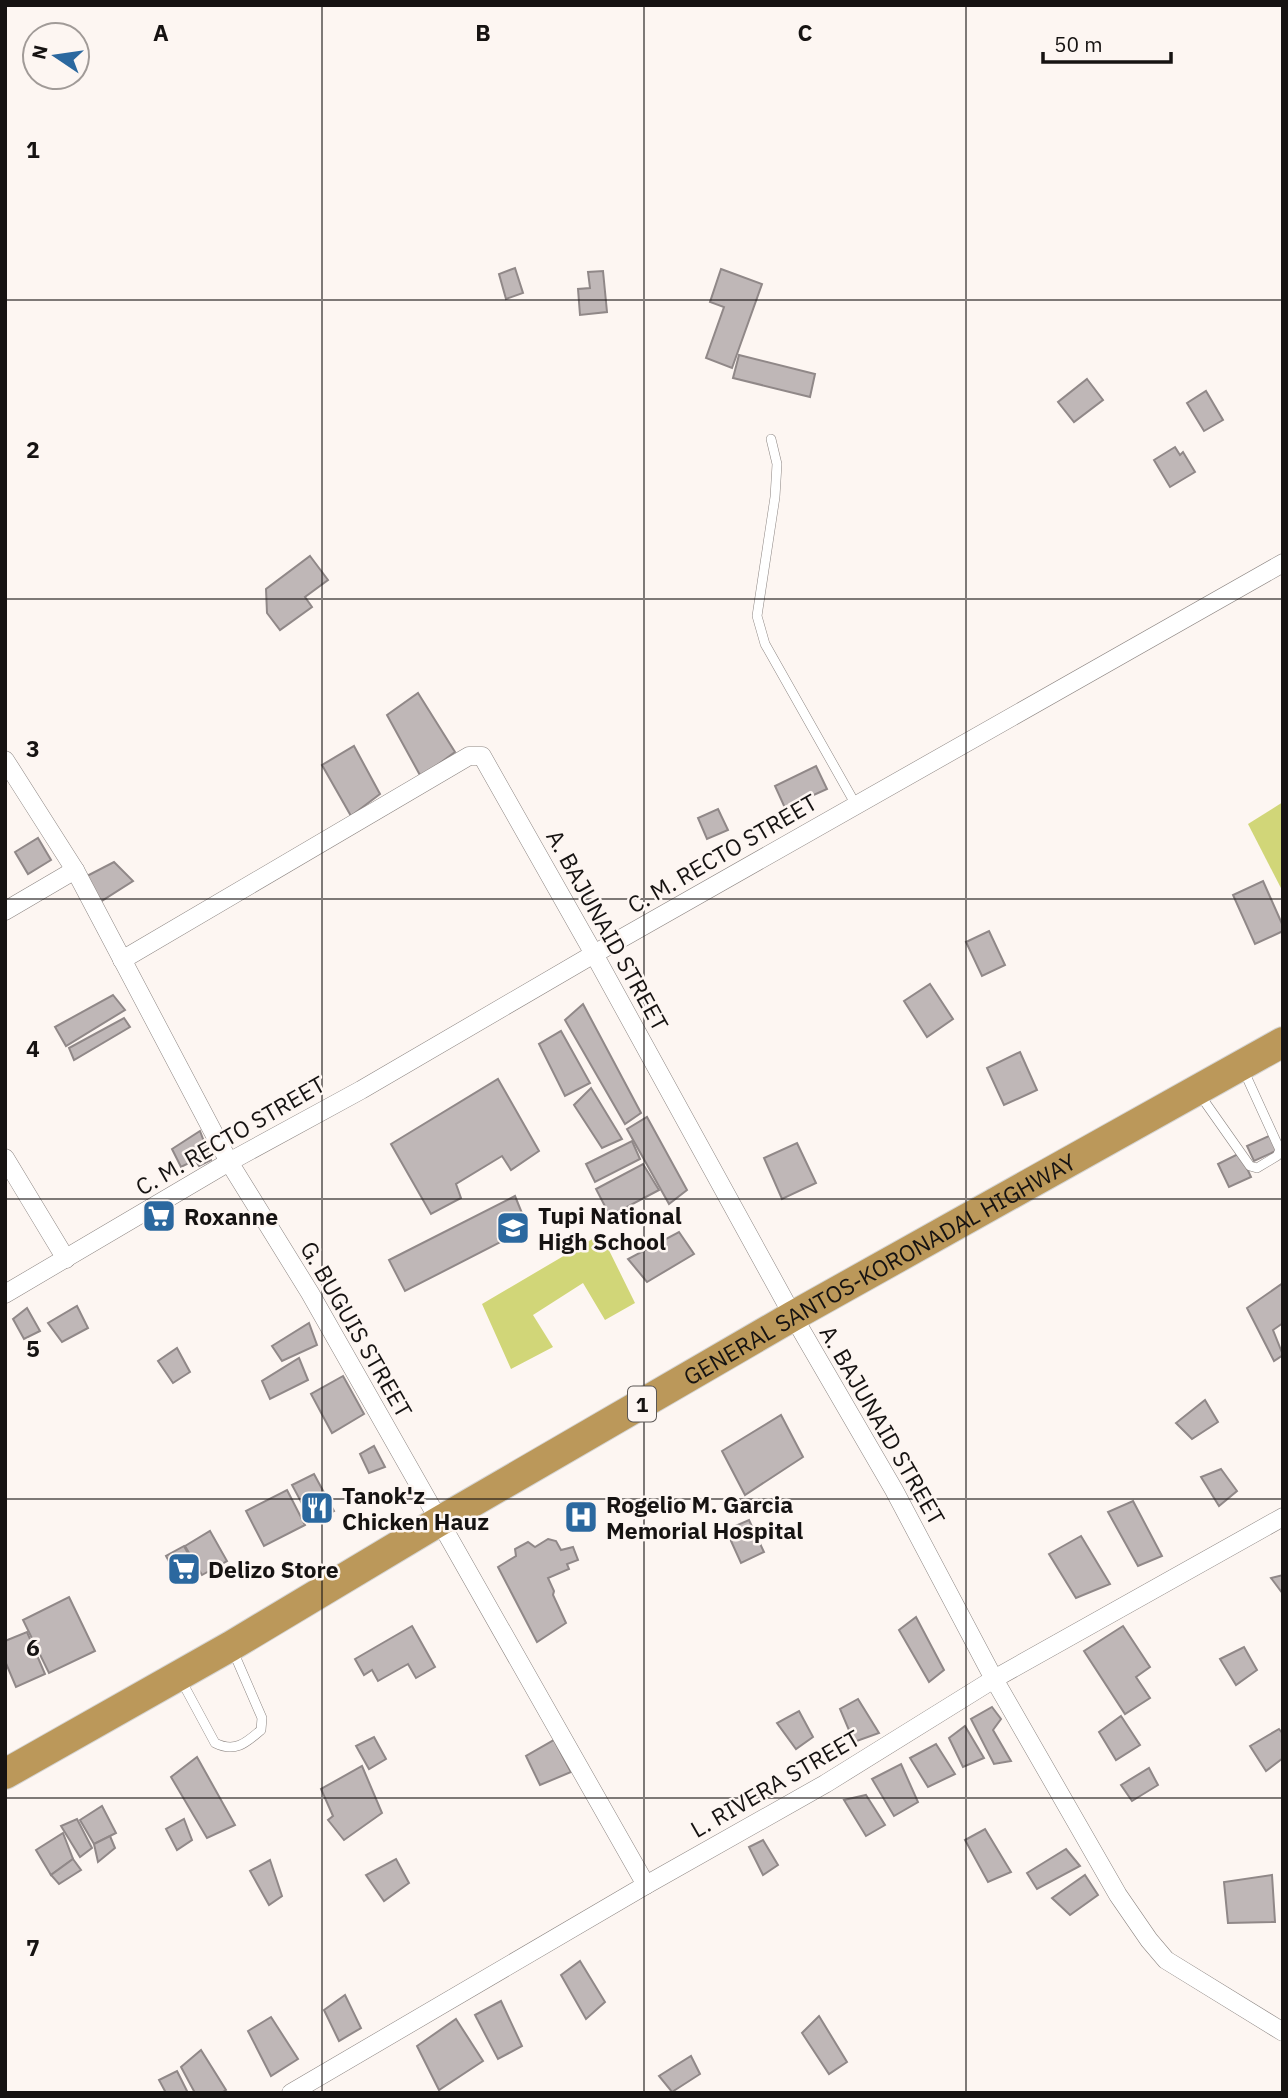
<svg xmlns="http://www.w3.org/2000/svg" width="1288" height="2098" font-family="'IBM Plex Sans',sans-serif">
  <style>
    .green { fill: #d1d678 }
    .building { fill: #bfb7b7; stroke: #908888; stroke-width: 2 }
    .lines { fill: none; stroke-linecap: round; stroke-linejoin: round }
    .service-casing { stroke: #8c8582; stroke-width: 10 }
    .minor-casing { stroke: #8c8582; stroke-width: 19 }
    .trunk-casing { stroke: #d5d5d4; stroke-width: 32 }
    .service { stroke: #fff; stroke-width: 9 }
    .minor { stroke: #fff; stroke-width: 18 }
    .trunk { stroke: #bb985a; stroke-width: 30 }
    .grid { fill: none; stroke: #161312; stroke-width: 2; stroke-opacity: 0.55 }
    .labels { text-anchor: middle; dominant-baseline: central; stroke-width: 5; stroke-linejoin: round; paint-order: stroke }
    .shield { fill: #fdf6f2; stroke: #5b5755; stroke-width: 2 }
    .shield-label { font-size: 21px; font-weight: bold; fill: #161312 }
    .street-label { font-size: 23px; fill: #161312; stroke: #fdf6f2 }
    .poi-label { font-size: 23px; font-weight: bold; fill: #161312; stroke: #fdf6f2; text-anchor: start }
    .grid-label { font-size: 23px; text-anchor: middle; font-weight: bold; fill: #161312; stroke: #fdf6f2; stroke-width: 5; stroke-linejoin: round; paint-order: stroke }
  </style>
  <rect width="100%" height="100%" fill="#fdf6f2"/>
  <!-- green -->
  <g class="green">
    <path d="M1283,802V892L1248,824Z"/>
    <path d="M601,1234L635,1303L605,1320L583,1283L533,1315L553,1347L511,1369L482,1304Z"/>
  </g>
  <!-- building -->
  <g class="building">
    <path d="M515,268L523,293L506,299L499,274Z"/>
    <path d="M721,269L762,284L732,368L706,358L724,307L710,302Z"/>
    <path d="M603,271L607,312L580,315L578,289L590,288L588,272Z"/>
    <path d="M739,355L815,374L810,397L733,378Z"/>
    <path d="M1087,379L1103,400L1074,422L1058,402Z"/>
    <path d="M1206,391L1223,420L1204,431L1187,403Z"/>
    <path d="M1175,447L1180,455L1183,452L1195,472L1170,487L1154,460Z"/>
    <path d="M310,556L328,580L305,597L312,607L280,630L267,613L266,589Z"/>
    <path d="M418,693L455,752L421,777L387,715Z"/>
    <path d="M354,746L380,794L351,816L322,765Z"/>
    <path d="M816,766L827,789L785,808L775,786Z"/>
    <path d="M718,809L728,830L707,839L698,818Z"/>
    <path d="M38,838L51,860L28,874L15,852Z"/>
    <path d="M114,862L133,881L100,902L85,877Z"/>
    <path d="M1263,881L1283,926V931L1255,944L1233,895Z"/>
    <path d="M989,931L1005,965L982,976L966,942Z"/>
    <path d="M930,984L953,1019L927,1037L904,1001Z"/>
    <path d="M113,995L125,1010L66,1046L55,1027Z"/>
    <path d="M583,1004L641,1113L625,1124L565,1020Z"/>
    <path d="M124,1018L130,1027L74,1060L69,1048Z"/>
    <path d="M561,1031L590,1083L565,1096L539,1044Z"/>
    <path d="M1020,1052L1037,1090L1004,1105L987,1068Z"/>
    <path d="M498,1079L539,1151L511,1170L502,1156L456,1184L461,1198L431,1214L391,1144Z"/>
    <path d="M591,1088L622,1139L602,1148L574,1105Z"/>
    <path d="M647,1117L687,1190L669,1204L627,1129Z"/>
    <path d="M200,1131L211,1160L199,1166L195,1160L181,1167L172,1149Z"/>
    <path d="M1271,1135L1278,1150L1254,1161L1247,1146Z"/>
    <path d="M632,1141L640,1159L595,1182L586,1164Z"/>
    <path d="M797,1143L816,1183L782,1199L764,1158Z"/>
    <path d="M1240,1153L1251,1177L1229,1187L1218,1164Z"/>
    <path d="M643,1164L659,1190L610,1216L596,1189Z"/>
    <path d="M515,1196L528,1228L405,1291L389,1260Z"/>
    <path d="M679,1232L694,1254L647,1282L628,1259Z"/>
    <path d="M1283,1283V1323L1273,1330L1283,1355L1274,1361L1247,1308Z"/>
    <path d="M77,1306L88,1328L62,1342L48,1323Z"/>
    <path d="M27,1308L40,1331L24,1339L13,1319Z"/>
    <path d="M309,1323L317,1345L282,1361L272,1346Z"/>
    <path d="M177,1348L190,1372L173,1383L158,1361Z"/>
    <path d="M299,1358L308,1380L270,1399L262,1381Z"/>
    <path d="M343,1376L364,1414L332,1433L311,1394Z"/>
    <path d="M1205,1400L1218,1422L1192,1439L1176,1423Z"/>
    <path d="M781,1415L803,1457L745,1495L722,1451Z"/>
    <path d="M374,1446L385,1467L369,1473L360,1454Z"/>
    <path d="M1221,1469L1237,1491L1219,1506L1201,1477Z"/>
    <path d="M314,1474L334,1511L312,1522L292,1485Z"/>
    <path d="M287,1490L305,1525L264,1546L246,1511Z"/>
    <path d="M1133,1501L1162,1556L1138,1566L1108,1512Z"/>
    <path d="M749,1520L764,1552L741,1563L726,1530Z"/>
    <path d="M210,1531L227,1561L202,1575L185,1546Z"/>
    <path d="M1081,1536L1110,1584L1076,1598L1049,1554Z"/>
    <path d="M548,1539L556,1541L561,1550L573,1547L578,1560L567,1564L569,1569L548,1578L554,1591L553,1595L566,1623L537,1642L498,1567L516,1556L515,1549L528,1542L535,1547Z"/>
    <path d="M184,1546L198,1572L180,1582L166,1556Z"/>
    <path d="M1283,1575V1594L1271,1578Z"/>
    <path d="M69,1597L95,1651L49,1673L23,1620Z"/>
    <path d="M916,1617L944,1670L929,1682L899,1630Z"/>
    <path d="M412,1626L435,1667L416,1678L408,1664L378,1681L372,1670L364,1675L355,1659Z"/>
    <path d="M1123,1626L1150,1667L1136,1677L1150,1698L1125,1714L1084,1651Z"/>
    <path d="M27,1632L45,1674L16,1687L5,1661V1641Z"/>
    <path d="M1244,1647L1257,1670L1236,1685L1220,1659Z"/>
    <path d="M858,1699L879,1733L854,1742L840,1709Z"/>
    <path d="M992,1707L1001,1719L993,1730L1011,1761L994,1764L971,1719Z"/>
    <path d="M799,1711L813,1737L796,1749L777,1723Z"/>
    <path d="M1121,1716L1140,1745L1116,1760L1099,1732Z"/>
    <path d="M965,1726L984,1758L963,1767L949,1738Z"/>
    <path d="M1279,1729L1283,1734V1758L1266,1771L1250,1746Z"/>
    <path d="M374,1737L386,1759L369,1769L356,1746Z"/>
    <path d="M554,1740L571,1772L540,1785L526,1756Z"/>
    <path d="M936,1744L955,1774L928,1787L910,1758Z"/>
    <path d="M197,1757L235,1825L207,1838L171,1777Z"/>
    <path d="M901,1764L918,1802L894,1816L872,1779Z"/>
    <path d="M362,1766L382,1813L344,1840L328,1820L333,1816L321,1789Z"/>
    <path d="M1149,1768L1158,1785L1132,1801L1121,1785Z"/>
    <path d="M866,1795L885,1825L866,1836L844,1800Z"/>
    <path d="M102,1806L116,1833L94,1844L80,1820Z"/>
    <path d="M77,1819L92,1848L80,1857L61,1826Z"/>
    <path d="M184,1819L192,1840L177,1850L166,1829Z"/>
    <path d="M985,1829L1011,1872L988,1882L965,1840Z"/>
    <path d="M63,1833L73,1859L51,1875L36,1850Z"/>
    <path d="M110,1836L115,1848L98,1862L94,1844Z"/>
    <path d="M763,1840L778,1865L763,1875L749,1847Z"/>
    <path d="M1066,1849L1080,1866L1037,1889L1027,1873Z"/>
    <path d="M73,1859L81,1870L59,1884L51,1875Z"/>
    <path d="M396,1859L409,1883L384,1901L366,1875Z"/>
    <path d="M270,1860L282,1896L269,1905L250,1871Z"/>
    <path d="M1085,1875L1098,1895L1070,1915L1052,1898Z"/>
    <path d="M1272,1875L1275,1922L1228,1923L1224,1882Z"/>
    <path d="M580,1961L605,2002L586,2019L561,1975Z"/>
    <path d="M345,1995L361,2028L339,2041L324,2010Z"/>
    <path d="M501,2001L522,2046L498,2059L475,2015Z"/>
    <path d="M819,2016L847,2062L829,2074L802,2033Z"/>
    <path d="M271,2017L298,2059L271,2076L248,2031Z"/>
    <path d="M456,2019L483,2061L439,2090L417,2046Z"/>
    <path d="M201,2050L226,2090L221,2093H195L181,2067Z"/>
    <path d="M691,2056L700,2074L672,2092L659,2076Z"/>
    <path d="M177,2071L188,2093H166L159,2080Z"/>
  </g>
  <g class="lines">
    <defs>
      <g id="service">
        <path d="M771,439L777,464L775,497L757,616L765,644L856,805"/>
        <path d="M1200,1095L1250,1166L1257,1168L1277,1156L1280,1150L1243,1069"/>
        <path d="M181,1680L215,1743C235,1753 246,1743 261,1730L262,1718L233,1651"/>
      </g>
      <g id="minor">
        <path d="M5,760L75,870L229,1162L310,1293L646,1885"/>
        <path d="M5,911L75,870"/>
        <path d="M122,960L469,756H482L594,954L793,1316L894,1490L994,1679L1118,1895L1149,1940L1166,1960L1283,2032"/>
        <path d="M5,1158L66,1259"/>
        <path d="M5,1294L229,1162L361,1090L594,954L1283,563"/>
        <path d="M291,2093L646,1885L825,1784L994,1679L1283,1517"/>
      </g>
      <g id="trunk">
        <path id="s1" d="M5,1774L231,1646L438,1522L793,1316L1283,1042"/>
      </g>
    </defs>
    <!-- service casing -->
    <use href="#service" class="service-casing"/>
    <!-- minor casing -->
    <use href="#minor" class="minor-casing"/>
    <!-- trunk casing -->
    <use href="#trunk" class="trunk-casing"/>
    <!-- service -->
    <use href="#service" class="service"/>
    <!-- minor -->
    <use href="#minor" class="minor"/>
    <!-- trunk -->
    <use href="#trunk" class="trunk"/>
  </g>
  <!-- grid -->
  <path class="grid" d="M322,5V2093M644,5V2093M966,5V2093M5,300H1283M5,599H1283M5,899H1283M5,1199H1283M5,1499H1283M5,1798H1283"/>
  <!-- icons -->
  <defs>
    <symbol id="supermarket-square" viewBox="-11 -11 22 22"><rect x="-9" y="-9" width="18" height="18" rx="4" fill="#2b689f" stroke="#fdf6f2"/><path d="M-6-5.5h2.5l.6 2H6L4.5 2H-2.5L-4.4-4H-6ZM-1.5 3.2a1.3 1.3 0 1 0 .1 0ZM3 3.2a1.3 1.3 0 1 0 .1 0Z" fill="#fff"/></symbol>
    <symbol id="school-square" viewBox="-11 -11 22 22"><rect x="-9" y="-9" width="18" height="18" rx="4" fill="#2b689f" stroke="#fdf6f2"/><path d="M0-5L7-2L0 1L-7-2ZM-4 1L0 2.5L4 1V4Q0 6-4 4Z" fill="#fff"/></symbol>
    <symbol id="restaurant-square" viewBox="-11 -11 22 22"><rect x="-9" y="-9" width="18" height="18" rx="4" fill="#2b689f" stroke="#fdf6f2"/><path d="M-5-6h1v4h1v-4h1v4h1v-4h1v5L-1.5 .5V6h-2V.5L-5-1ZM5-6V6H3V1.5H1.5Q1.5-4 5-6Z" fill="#fff"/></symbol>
    <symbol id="hospital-square" viewBox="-11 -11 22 22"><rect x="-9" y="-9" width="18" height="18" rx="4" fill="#2b689f" stroke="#fdf6f2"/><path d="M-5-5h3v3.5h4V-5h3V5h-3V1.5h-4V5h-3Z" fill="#fff"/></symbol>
  </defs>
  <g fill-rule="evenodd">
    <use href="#supermarket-square" x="140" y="1197" width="38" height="38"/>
    <use href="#school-square" x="494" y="1209" width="38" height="38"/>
    <use href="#restaurant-square" x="298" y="1489" width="38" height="38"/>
    <use href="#hospital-square" x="562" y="1498" width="38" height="38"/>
    <use href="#supermarket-square" x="165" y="1550" width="38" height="38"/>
  </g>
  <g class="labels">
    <!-- shield labels -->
    <rect class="shield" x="628" y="1386.5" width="28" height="35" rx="5"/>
    <g class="shield-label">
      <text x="642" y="1404">1</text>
    </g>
    <!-- street labels -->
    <g class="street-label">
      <text transform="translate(722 853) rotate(-30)">C. M. RECTO STREET</text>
      <text transform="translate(608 930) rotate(61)">A. BAJUNAID STREET</text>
      <text transform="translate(230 1135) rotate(-30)">C. M. RECTO STREET</text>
      <text stroke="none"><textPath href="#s1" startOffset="1010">GENERAL SANTOS-KORONADAL HIGHWAY</textPath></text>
      <text transform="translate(357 1329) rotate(60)">G. BUGUIS STREET</text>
      <text transform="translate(883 1425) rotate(60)">A. BAJUNAID STREET</text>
      <text transform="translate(775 1783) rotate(-30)">L. RIVERA STREET</text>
    </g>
    <!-- poi labels -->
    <g class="poi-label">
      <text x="538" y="1215">Tupi National<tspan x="538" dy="26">High School</tspan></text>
      <text x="184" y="1216">Roxanne</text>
      <text x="342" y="1495">Tanok'z<tspan x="342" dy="26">Chicken Hauz</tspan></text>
      <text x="606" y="1504">Rogelio M. Garcia<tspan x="606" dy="26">Memorial Hospital</tspan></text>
      <text x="208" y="1569">Delizo Store</text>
    </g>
  </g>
  <g class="grid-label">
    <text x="161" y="41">A</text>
    <text x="483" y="41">B</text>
    <text x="805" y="41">C</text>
    <text x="33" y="158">1</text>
    <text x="33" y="458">2</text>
    <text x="33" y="757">3</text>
    <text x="33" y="1057">4</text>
    <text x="33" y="1357">5</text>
    <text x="33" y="1656">6</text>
    <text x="33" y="1956">7</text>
  </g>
  <!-- border -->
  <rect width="1288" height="2098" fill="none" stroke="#161312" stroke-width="14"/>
  <!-- north arrow -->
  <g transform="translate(56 56) rotate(283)"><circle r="33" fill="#fdf6f2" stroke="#a19b98" stroke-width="2"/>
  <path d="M0-5L12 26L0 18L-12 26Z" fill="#2b689f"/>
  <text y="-10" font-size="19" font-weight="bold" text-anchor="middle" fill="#161312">N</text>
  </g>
  <!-- scale -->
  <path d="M1043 52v10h128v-10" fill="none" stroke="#161312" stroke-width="3.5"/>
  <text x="1054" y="52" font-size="21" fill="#161312" stroke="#fdf6f2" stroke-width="5" paint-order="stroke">50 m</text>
</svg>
